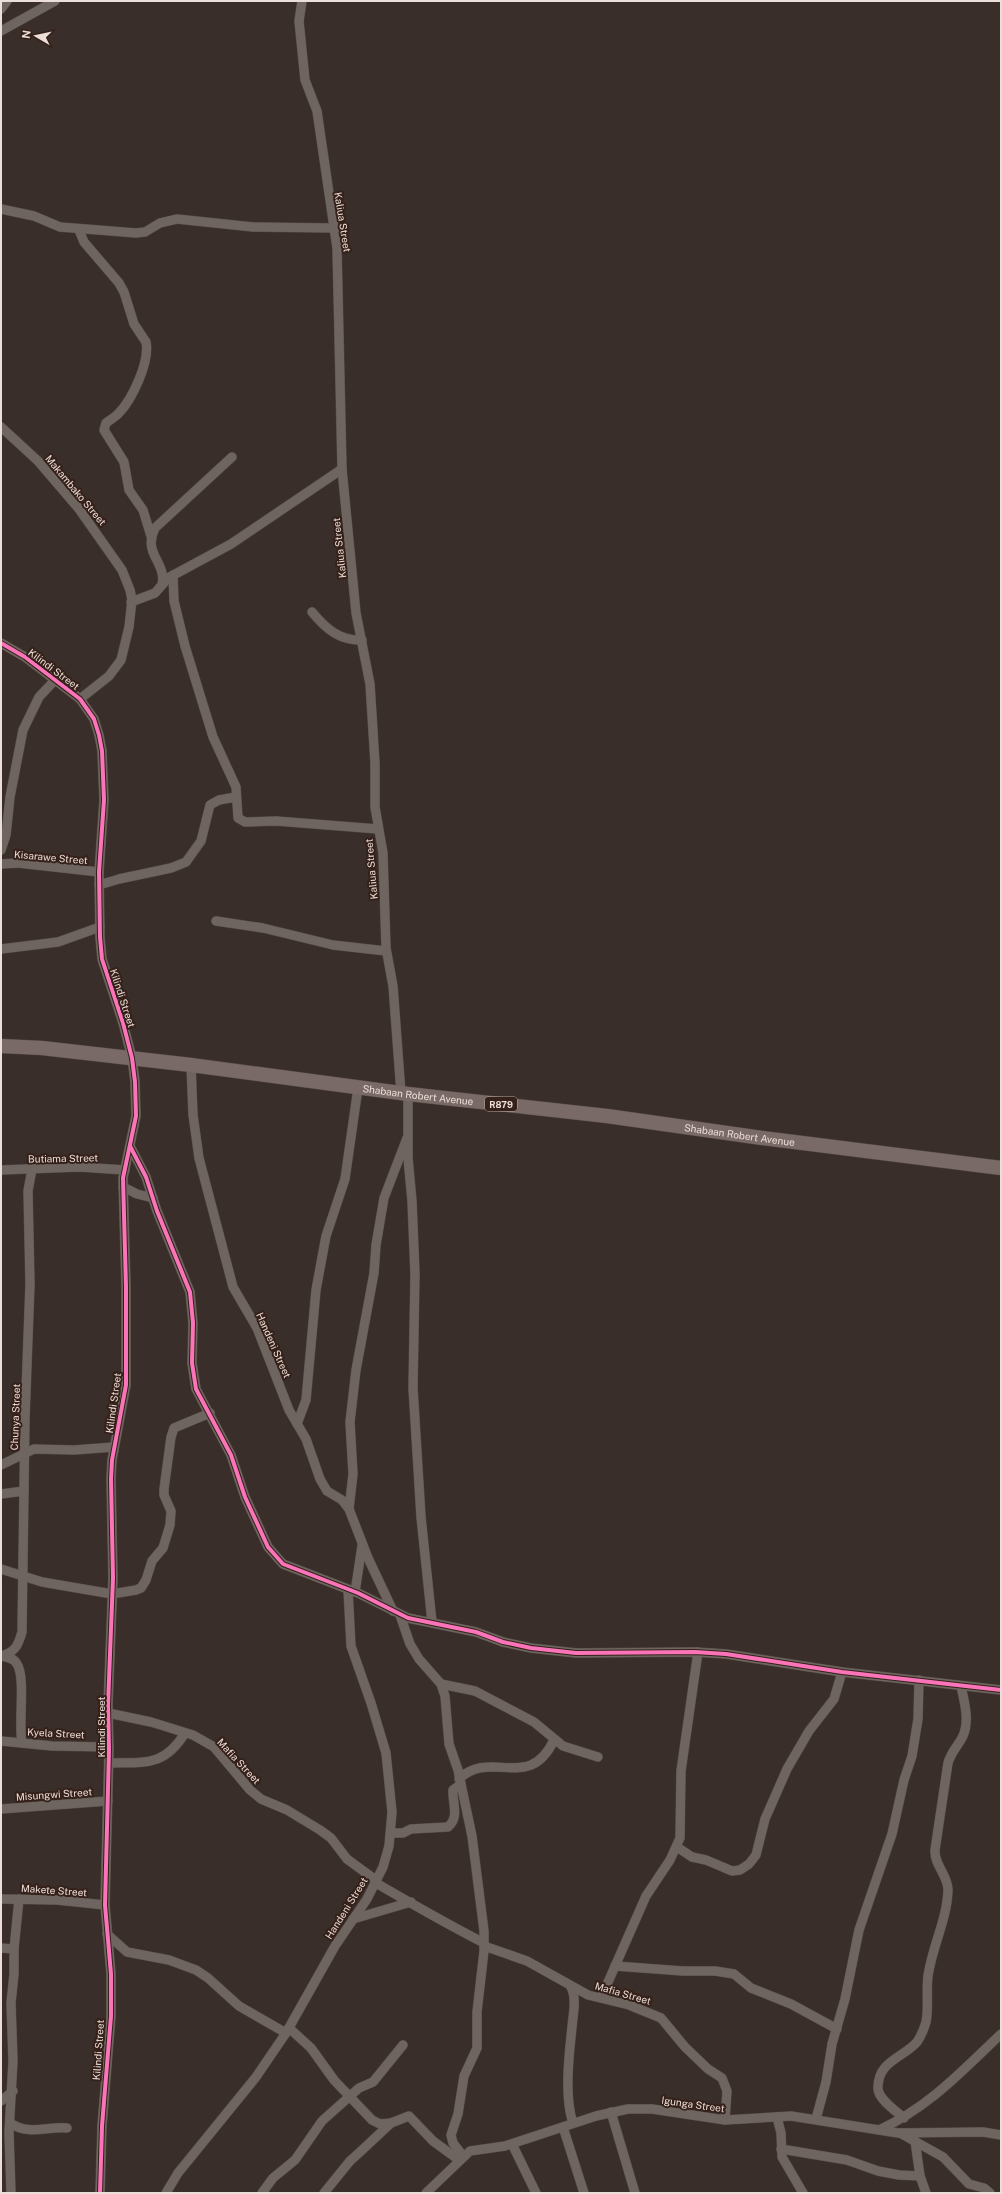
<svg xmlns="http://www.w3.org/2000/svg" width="1002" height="2194" font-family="'Public Sans',sans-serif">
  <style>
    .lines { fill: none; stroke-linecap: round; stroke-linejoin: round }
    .street-casing { stroke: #554b46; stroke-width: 10 }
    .primary-casing { stroke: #554b46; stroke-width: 15 }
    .street { stroke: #6f6560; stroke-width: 9 }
    .primary { stroke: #7a6a67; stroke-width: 14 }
    .cycleway-casing { stroke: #352119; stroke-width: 6 }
    .cycleway { stroke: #fb73b8; stroke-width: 4 }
    .labels { text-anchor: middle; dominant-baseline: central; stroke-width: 4; stroke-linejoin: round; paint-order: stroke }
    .shield { fill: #352119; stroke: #b5a59f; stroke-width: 1 }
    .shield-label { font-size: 9px; font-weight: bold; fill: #ecded8 }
    .street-label { font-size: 10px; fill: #ecded8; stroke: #352119 }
  </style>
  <rect width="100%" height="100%" fill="#392e29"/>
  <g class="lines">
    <defs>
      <g id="street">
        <path d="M302,1L299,21L305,80L317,111L337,248L342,469L356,613L370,684L375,763V807L383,853L386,948L393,986L401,1093"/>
        <path d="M1,9L7,1"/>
        <path d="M1,31L55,1"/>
        <path d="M1,209L34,216L60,227L136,233L145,232L160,223L177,219L253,227L334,228"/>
        <path d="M79,230L84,242L119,283L124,292L134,324L146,342C150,362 132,400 118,414C115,417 110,420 106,423L104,430L124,462L129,490L143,510L151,536"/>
        <path d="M1,427L38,461L79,509L122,570L130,590L132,600L129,627L121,660L109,676L80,699"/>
        <path d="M173,575L174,601L185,646L213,737L236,787L238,818L245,822L276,821L378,829"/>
        <path d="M162,585C167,562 142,554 155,528L232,457"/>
        <path d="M131,602L155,593L168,578L231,544L342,469"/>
        <path d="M312,612C326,629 340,641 362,640"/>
        <path d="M1,643L25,657L80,699L94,719L99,735L102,751L104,800L99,872L100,937L102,959L123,1023L132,1058L135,1082L136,1116L123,1178L126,1287V1385L112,1460L111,1479L113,1578L108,1705L109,1750L105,1905L111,1974V2016L102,2126L100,2193"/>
        <path d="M1,850L6,835L10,797L23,730L39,697L56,679"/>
        <path d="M1,864L18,863L99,872"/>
        <path d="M99,885L119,879L171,868L186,862L201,841L210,805L219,800L236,797"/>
        <path d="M216,921L263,928L333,945L386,951"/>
        <path d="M1,949L58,942L100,927"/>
        <path d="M191,1065L193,1115L199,1158L233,1287L257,1328L289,1410L306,1439L320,1479L327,1491L342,1500L349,1509L368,1558L393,1611"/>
        <path d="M408,1094V1158L412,1201L415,1274L413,1388L421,1517L432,1622"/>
        <path d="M130,1146L146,1177L157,1211L190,1292L193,1323L192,1363L196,1389L231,1455L245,1497L268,1547L283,1564L358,1593L408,1618L476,1632L503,1642L531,1648L576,1653L695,1652L726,1654L842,1672L1001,1690"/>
        <path d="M1,1170L79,1167L125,1170"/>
        <path d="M123,1187L137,1194L153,1198"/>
        <path d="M297,1424L306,1400L316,1290L326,1236L345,1179L358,1088"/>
        <path d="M1,1465L34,1449L74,1450L114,1447"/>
        <path d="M1,1494L24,1491"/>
        <path d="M349,1509L353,1474L350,1422L356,1370L374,1273L376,1245L384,1198L407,1138"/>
        <path d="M1,1569L42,1582L112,1594L136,1590L141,1588L146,1580L152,1561L163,1548L170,1525L171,1511L164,1495V1489L171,1437L174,1428L210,1413"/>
        <path d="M355,1592L362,1546"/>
        <path d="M400,1615L410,1644L419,1659L441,1684L445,1696L449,1744L458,1770L472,1836L484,1931V1951L477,2012V2048L464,2076L458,2114L451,2135L453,2143L463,2156"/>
        <path d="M1,1656C15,1652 18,1646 22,1632L25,1418L30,1284L28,1191L32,1169"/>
        <path d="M1,1656C7,1657 14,1658 17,1664C26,1678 18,1723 22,1743"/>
        <path d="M441,1684L475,1691L534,1722L563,1746L598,1757"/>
        <path d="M108,1713L151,1722L193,1735L214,1747L250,1790L261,1799L287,1810L320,1830L331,1838L347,1859L377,1881"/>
        <path d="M1,1741L52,1746L109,1747"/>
        <path d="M109,1763C145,1762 164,1767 185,1733"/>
        <path d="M459,1779C491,1748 529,1793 554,1740"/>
        <path d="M1,1809L108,1801"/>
        <path d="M391,1833H403L411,1829L448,1827C460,1817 452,1803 453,1790L461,1784"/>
        <path d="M677,1847L692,1857L706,1860L732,1871L740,1870L749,1864L756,1855L765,1819L787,1769L809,1731L834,1699L842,1672"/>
        <path d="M376,1883C412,1904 447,1924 484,1943"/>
        <path d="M1,1899L57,1900L105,1905"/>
        <path d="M353,1919L411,1902"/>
        <path d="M107,1934L127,1952L169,1960L196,1970L208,1978L239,2006L286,2033"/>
        <path d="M484,1946L527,1961L588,1995L629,2005L661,2018L685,2047L708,2069L722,2078L727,2091L725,2120"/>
        <path d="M1,1948L14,1949"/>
        <path d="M615,1966L683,1971H715L734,1974L751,1988L791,2004L837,2029"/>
        <path d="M571,1987C577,1999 573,2014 572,2027C569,2055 564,2097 573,2123"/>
        <path d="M601,1998L646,1896L670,1860L680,1838L681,1771L698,1652"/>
        <path d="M289,2028L311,2048L334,2080L372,2120L380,2124L391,2123"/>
        <path d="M1,2101L13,2091"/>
        <path d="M611,2112L635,2193"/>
        <path d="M777,2117L781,2133L782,2157L803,2193"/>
        <path d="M904,2118C896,2111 879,2100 878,2089C877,2061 903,2058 917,2042C921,2036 924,2029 926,2022C929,2008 926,1991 928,1976C932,1947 947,1920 948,1890C948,1875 934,1865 935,1850L948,1763C951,1752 958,1746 963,1736C970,1720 964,1701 961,1686"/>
        <path d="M816,2119L826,2082L832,2044L845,1999L859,1930L892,1834L904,1780L912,1756L918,1719L919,1680"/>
        <path d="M10,2123C29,2136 47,2126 67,2128"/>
        <path d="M563,2127L584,2193"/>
        <path d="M879,2130C929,2107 961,2072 1001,2034"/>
        <path d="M900,2133L943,2157L969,2184L984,2188L990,2193"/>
        <path d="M915,2141L920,2176L926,2193"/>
        <path d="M512,2144L536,2193"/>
        <path d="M781,2149L847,2160L878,2171L899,2175L920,2176"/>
        <path d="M11,2193L9,2132L13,2061L11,2003L14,1974V1949L19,1899"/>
        <path d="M166,2193L178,2173L256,2077L286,2033L335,1946L367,1899L383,1867L389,1846L392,1812L386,1753L371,1703L351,1646L348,1590"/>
        <path d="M262,2193L273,2178L295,2160L322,2121L359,2088L373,2082L403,2045"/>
        <path d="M324,2193L350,2161L361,2151L391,2123L409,2116L433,2141L459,2160"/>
        <path d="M426,2193L470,2151L505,2146L596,2116L628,2109H652L725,2120L791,2116L898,2133L983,2132L1001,2135"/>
      </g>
      <g id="primary">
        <path id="s1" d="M1,1046L42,1048L191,1065L408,1094L607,1116L762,1138L1001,1168"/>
      </g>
    </defs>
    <!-- street casing -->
    <use href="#street" class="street-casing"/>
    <!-- primary casing -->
    <use href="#primary" class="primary-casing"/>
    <!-- street -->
    <use href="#street" class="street"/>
    <!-- primary -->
    <use href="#primary" class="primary"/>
    <defs>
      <g id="cycleway">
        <path d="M1,643L25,657L80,699L94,719L99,735L102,751L104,800L99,872L100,937L102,959L123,1023L132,1058L135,1082L136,1116L123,1178L126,1287V1385L112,1460L111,1479L113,1578L108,1705L109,1750L105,1905L111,1974V2016L102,2126L100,2193"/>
        <path d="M130,1146L146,1177L157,1211L190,1292L193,1323L192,1363L196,1389L231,1455L245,1497L268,1547L283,1564L358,1593L408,1618L476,1632L503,1642L531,1648L576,1653L695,1652L726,1654L842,1672L1001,1690"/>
      </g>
    </defs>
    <!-- cycleway casing -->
    <use href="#cycleway" class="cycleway-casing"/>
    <!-- cycleway -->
    <use href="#cycleway" class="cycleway"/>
  </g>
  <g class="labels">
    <!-- shield labels -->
    <rect class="shield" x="485" y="1097" width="32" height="14" rx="3"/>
    <g class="shield-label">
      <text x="501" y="1104">R879</text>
    </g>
    <!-- street labels -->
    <g class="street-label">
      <text transform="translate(343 222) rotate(81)">Kaliua Street</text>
      <text transform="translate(76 490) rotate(50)">Makambako Street</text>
      <text transform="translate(339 548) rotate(-96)">Kaliua Street</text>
      <text transform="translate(54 669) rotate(37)">Kilindi Street</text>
      <text transform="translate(51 857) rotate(5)">Kisarawe Street</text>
      <text transform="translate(371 869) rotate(-95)">Kaliua Street</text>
      <text transform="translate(123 998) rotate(72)">Kilindi Street</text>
      <text stroke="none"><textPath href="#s1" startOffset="420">Shabaan Robert Avenue</textPath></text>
      <text stroke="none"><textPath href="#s1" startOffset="744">Shabaan Robert Avenue</textPath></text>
      <text transform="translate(63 1158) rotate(-1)">Butiama Street</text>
      <text transform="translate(274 1345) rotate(66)">Handeni Street</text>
      <text transform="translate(113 1403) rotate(-82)">Kilindi Street</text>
      <text transform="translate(15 1417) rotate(-88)">Chunya Street</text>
      <text transform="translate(101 1727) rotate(-90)">Kilindi Street</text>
      <text transform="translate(56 1733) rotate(3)">Kyela Street</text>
      <text transform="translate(239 1761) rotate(47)">Mafia Street</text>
      <text transform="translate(54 1794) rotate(-4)">Misungwi Street</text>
      <text transform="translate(54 1890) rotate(4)">Makete Street</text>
      <text transform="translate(346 1908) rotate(-58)">Handeni Street</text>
      <text transform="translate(623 1993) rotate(16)">Mafia Street</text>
      <text transform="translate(98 2050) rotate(-86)">Kilindi Street</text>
      <text transform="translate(693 2104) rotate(8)">Igunga Street</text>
    </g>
  </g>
  <!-- border -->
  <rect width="1002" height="2194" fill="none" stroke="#ecded8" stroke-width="4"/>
  <!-- north arrow -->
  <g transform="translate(36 36) rotate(279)" stroke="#352119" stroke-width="3" paint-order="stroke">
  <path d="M0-3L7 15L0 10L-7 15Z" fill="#ecded8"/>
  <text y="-6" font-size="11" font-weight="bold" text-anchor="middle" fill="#ecded8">N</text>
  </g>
</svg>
